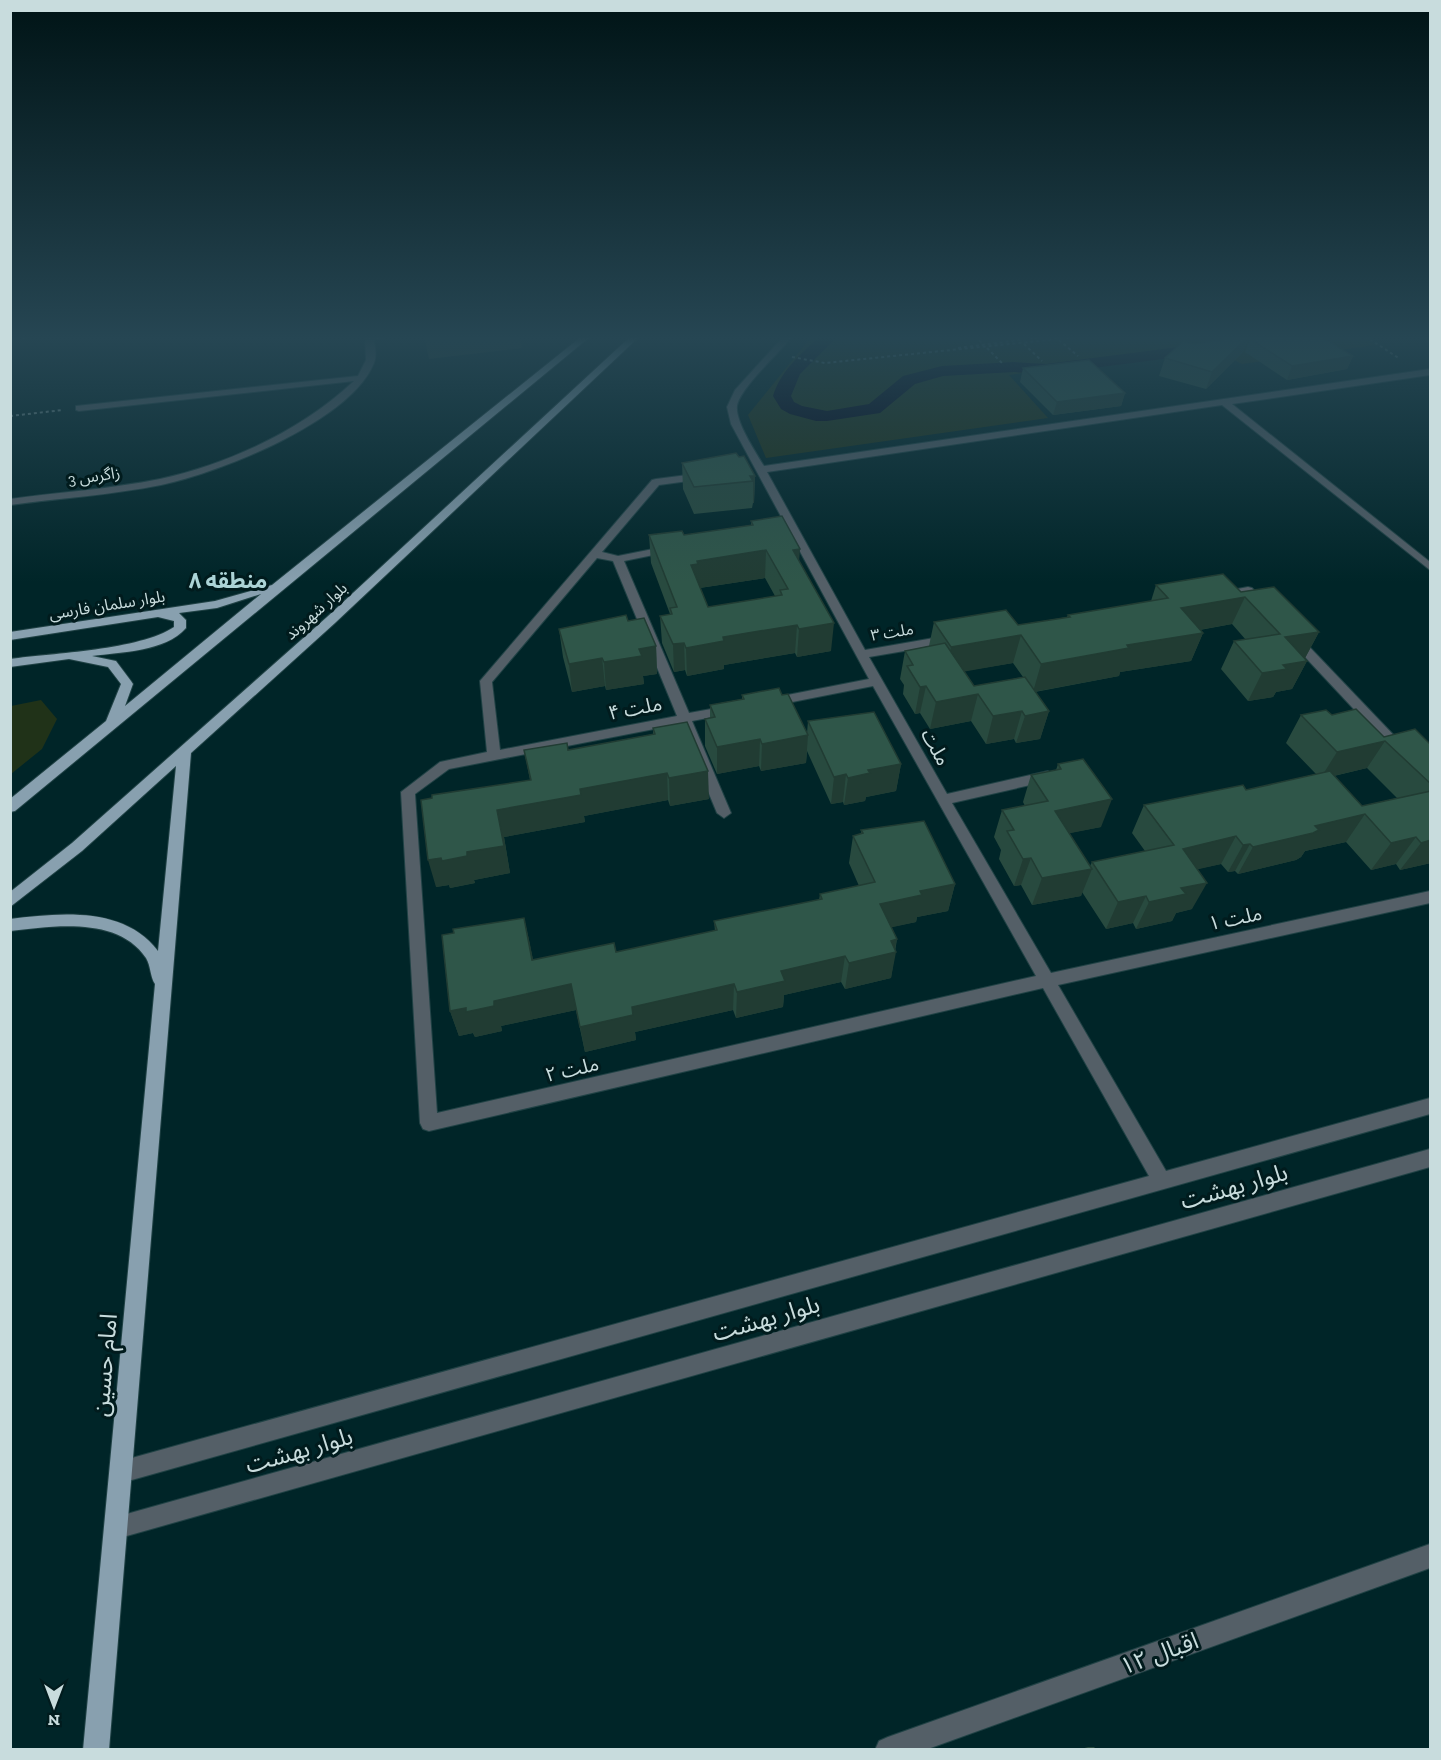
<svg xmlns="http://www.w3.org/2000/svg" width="1441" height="1760" font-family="'Zilla Slab','Noto Sans Arabic',serif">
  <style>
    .green { fill: #203218 }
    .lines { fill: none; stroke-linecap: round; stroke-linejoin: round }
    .canal { fill: #02041a; fill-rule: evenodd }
    .minor-casing { stroke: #204245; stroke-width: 2 }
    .major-casing { stroke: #204245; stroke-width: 2 }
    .path { stroke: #6a8688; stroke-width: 2; stroke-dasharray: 3 3; stroke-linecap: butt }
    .minor { fill: #545f67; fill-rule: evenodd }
    .major { fill: #88a0af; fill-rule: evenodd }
    .wall { fill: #284a3f; fill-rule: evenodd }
    .shaded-wall { fill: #213c33 }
    .building { fill: #2f5649; stroke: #213c33; stroke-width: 1.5; fill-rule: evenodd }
    .labels { text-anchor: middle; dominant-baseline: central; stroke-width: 6; stroke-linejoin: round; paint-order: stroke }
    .far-street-label { font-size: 16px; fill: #c8dcdd; stroke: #011b1d }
    .street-label { font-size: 20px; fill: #c8dcdd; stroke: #011b1d }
    .far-district-label { font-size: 22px; font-weight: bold; fill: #acd3d6; stroke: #011b1d }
    .near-street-label { font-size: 24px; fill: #c8dcdd; stroke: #011b1d }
  </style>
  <rect width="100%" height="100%" fill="#002528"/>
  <!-- green -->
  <g class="green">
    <path d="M812,336H1362L1375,345L1242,364L1210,348L1009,375L1048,418L766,458L748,415Z"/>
    <path d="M41,700L57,719L42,749L11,774V706Z"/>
  </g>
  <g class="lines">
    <!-- canal -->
    <path class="canal" d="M820,336H838L800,374L791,396L794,402L802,406L827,411L869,404L903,376L942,366L1014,362L1046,364L1210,343L1218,348L1210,353L1046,374L1014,372L943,376L915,384L880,413L827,421H816L790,414L781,409L773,396C781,370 801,354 820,336Z"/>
    <defs>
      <g id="minor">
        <path d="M365,336H394L374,340C375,347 377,356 374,363C351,421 219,473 161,485C112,495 60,498 10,505V499C60,492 111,489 160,479C229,464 302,430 354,381L79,411L76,410V406L358,376L366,360Z"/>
        <path d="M784,336H793C780,352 740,388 737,406C735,421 756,453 764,466L1430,369V375L1232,404L1430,562V570L1222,405L767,472L865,650L951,635L957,639L951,643L869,657L947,794L1048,771L1055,776L1048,781L952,803L1051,973L1430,891V903L1058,985L1166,1171L1430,1098V1114L121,1483L113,1480L110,1472L113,1464L121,1461L1149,1176L1043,988L429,1131L423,1129L420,1123L401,792L440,762L487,752L480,681L652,480L656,479L703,473L708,476L703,479L659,485L602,552L618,556L668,546L674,549L668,552L624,561L689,713L728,706L734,710L728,714L692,721L731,813L724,818L717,813L680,724L449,769L415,794L437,1113L1036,976L873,686L772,706L766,702L772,698L869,679L731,424L727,407L735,390ZM597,558L613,561L677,716L500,750L492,682Z"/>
        <path d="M1248,587L1252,588L1266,603V607H1258L1245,594L1220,598L1214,595L1216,593Z"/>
        <path d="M1295,635L1299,636L1405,747L1407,750L1405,753H1395L1291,642V636Z"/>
        <path d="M1430,1149V1167L116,1539L108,1536L105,1528L108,1520L116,1517Z"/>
        <path d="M1430,1544V1568L925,1750H875L879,1741L888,1737Z"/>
      </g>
      <g id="major">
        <path d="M582,336H591L15,811L10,812V799L106,721L121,684L108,667L69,659L10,667V659C53,653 140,650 174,627V621L158,617L10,640V632L215,601L272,585ZM261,594L125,706L133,684L131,681L116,661L92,656C121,652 165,652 186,628V620L179,613L217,608Z"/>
        <path d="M631,336H640L335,623L191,753L109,1750H83L155,984C150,977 151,966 146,958C118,916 53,926 10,931V919C60,913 124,906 158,951L176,766L82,851L10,907V892L72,843L327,617Z"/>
      </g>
    </defs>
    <!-- minor casing -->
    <use href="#minor" class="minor-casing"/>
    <!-- major casing -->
    <use href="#major" class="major-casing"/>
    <!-- path -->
    <g class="path">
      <path d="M975,336L983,344"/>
      <path d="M1128,336H1151"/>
      <path d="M1365,336L1400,359"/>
      <path d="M10,340L37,336"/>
      <path d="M1059,340L1078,356"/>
      <path d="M1024,344L1042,361"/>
      <path d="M958,348L1050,336"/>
      <path d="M987,348L1002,363"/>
      <path d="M792,357L825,363L1087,336"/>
      <path d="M10,416L63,410"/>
    </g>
    <!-- minor -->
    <use href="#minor" class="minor"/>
    <!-- major -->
    <use href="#major" class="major"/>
  </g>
  <!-- wall -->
  <g class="wall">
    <path d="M1243,336H1249L1243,352L1206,389L1159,376L1165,358L1195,344Z"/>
    <path d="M1417,336H1431V344Z"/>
    <path d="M1250,339L1353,356L1347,369L1287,380L1245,352Z"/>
    <path d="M1023,368L1125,393L1121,406L1053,415L1020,382Z"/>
    <path d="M739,457L755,476L754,503H753L752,508L694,514L683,489L682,463Z"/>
    <path d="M751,521L799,561L831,651L797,657L795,653L724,665V669L687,676L685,670L674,672L662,643L660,616L670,614L651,563L649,535H684L751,525ZM765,578L775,596L708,607L700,588Z"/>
    <path d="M1156,585L1241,592L1319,632L1305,658L1307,661L1292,689L1276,692L1273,697L1248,701L1221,669L1234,641L1246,640L1232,624L1200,630L1203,633L1191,661L1120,672L1119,676L1035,692L1049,711L1040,739L1016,743L1014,739L986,744L971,721L930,729L920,713L915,714L903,694L904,685L900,679L905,651L929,646L934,622L1018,625L1067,617L1068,615L1151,601ZM1013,663L1023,677L974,686L964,671Z"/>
    <path d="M628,621L656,646L657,674L643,676L644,684L606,690L605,686L572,692L563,657L559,629Z"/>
    <path d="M742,695H782L807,733L808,721L901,764L896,791L866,797L865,801L844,805L843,802L831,804L807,751L806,763L761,771L759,766L717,774L705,746V719L710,718V705L742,699Z"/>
    <path d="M1301,715H1332L1384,737L1431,745V863L1400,870L1396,864L1371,870L1346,842L1305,851L1301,857L1296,860L1238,874L1235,871L1228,872L1221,864L1197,869L1192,909L1176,913L1172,921L1136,929L1133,923L1106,929L1082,892L1081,896L1032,905L1021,885L1014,886L999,859L1001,850L994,837L1002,810L1025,806L1023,802L1031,775L1056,770L1058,764L1101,827L1069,833L1090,866L1092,862L1145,851L1132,833L1144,805L1246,790L1316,774L1286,743ZM1367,768L1397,798L1362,806L1334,776Z"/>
    <path d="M653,728L709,799L670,806L668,800L584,816L585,822L504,837L510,873L474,880L475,883L450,888L449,885L436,887L432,798L530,780L524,750H568L653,734Z"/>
    <path d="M861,830L955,884L948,911L917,917L916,922L891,927L897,939L891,978L845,989L841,982L784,995L783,1007L736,1018L733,1010L635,1032L636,1040L585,1052L576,1010L501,1026L502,1031L475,1037L473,1033L459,1036L450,1011L524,918L533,960L616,952L715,931L714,921L819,900L820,894L859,886L849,863L853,836L861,834Z"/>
    <path d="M1088,1747H1094L1096,1749H1081Z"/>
  </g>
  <!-- shaded-wall -->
  <g class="shaded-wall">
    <path d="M424,336H520L522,348L429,359Z"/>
    <path d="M1249,336L1243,352L1206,389L1212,372Z"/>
    <path d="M1353,356L1347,369L1287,380L1292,366Z"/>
    <path d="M1125,393L1121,406L1053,415L1057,402Z"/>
    <path d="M750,476H755L754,503H753V481Z"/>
    <path d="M800,549L798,576L793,550Z"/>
    <path d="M766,550L765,578L699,588L691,565L697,561Z"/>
    <path d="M1245,597L1232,624L1170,635L1181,608Z"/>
    <path d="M834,623L831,651L797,657L799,629Z"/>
    <path d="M797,625L795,653L724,665V669L687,676L686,648L723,637Z"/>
    <path d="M1319,632L1304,660L1285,637Z"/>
    <path d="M1203,633L1191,661L1120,672L1119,676L1033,692L1041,664L1127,645Z"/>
    <path d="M1021,635L1013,663L945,675L951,647Z"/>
    <path d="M684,643L685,670L674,672L673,644Z"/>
    <path d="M656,646L657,674L643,676L644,684L606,690L604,662L639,649Z"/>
    <path d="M602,658L605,686L572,692L569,664Z"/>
    <path d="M1307,661L1292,689L1276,692L1273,697L1248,701L1262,673L1283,665Z"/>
    <path d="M926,686L920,713L915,714L920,687Z"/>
    <path d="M978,694L971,721L930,729L936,702Z"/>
    <path d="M1022,711L1014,739L986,744L993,716Z"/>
    <path d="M1049,711L1040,739L1016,743L1025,716Z"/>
    <path d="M808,735L806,763L761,771L762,744Z"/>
    <path d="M760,739L759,766L717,774V747Z"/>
    <path d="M1385,741L1367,768L1320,779L1337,752Z"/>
    <path d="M901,764L896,791L866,797L865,801L844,805L848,778L868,770Z"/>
    <path d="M708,771L709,799L670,806L669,778Z"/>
    <path d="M667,773L668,800L584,816L585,822L504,837L510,873L474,880L475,883L450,888L449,885L436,887L428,860L467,852L497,810L580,789Z"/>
    <path d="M846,774L843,802L831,804L834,777Z"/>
    <path d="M1112,799L1101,827L1046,838L1055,811Z"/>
    <path d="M1365,814L1346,842L1305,851L1301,857L1296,860L1238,874L1253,847L1315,826Z"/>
    <path d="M1236,836L1221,864L1169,876L1183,849Z"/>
    <path d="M1416,837L1396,864L1371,870L1391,843Z"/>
    <path d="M1431,840V863L1400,870L1421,843Z"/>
    <path d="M1250,844L1235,871L1228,872L1243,845Z"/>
    <path d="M1031,858L1021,885L1014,886L1023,859Z"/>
    <path d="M1092,869L1081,896L1032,905L1042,878Z"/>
    <path d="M1207,883L1192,909L1176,913L1172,921L1136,929L1149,902L1181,888Z"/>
    <path d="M955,884L948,911L917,917L916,922L875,931L880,904L920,891Z"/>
    <path d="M1146,896L1133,923L1106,929L1118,902Z"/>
    <path d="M524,918L530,944L538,986L532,960Z"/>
    <path d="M897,939L894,953L896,952L891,978L845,989L849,963L891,941Z"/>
    <path d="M845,956L841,982L784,995L783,1007L736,1018L737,992L781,971Z"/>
    <path d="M571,984L576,1010L501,1026L502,1031L475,1037L473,1033L459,1036L450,1011Z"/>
    <path d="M734,984L733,1010L635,1032L636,1040L585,1052L580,1027L632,1007Z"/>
  </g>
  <!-- building -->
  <g class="building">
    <path d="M1243,336H1249L1212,372L1165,358L1184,341L1195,344Z"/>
    <path d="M1266,336H1321L1353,356L1292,366L1250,339Z"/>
    <path d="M1089,360L1125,393L1057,402L1023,368Z"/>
    <path d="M736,453L739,457L744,456L755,476H750L753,481L694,487L682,463Z"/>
    <path d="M782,516L800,549L793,550L834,623L799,629L797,625L723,637L724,641L686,648L684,643L673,644L660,616L672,614L670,608L677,607L649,535L682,531L684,535L753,525L751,521ZM766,550L788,589L780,590L782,595L708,607L691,565L698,564L697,561Z"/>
    <path d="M1223,574L1241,592L1274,587L1319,632L1285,637L1307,661L1283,665L1287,669L1262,673L1234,641L1280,634L1245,597L1181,608L1203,633L1127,645L1129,648L1041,664L1021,635L951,647L934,622L1006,610L1018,625L1070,617L1068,615L1168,598L1156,585Z"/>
    <path d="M626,615L628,621L644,618L656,646L639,649L642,656L604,662L602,658L569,664L559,629Z"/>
    <path d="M945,643L974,686L1025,677L1049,711L1025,716L1022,711L993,716L978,694L936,702L926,686L920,687L907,666L913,665L905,651Z"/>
    <path d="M779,688L782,695L788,694L808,735L762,744L760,739L717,747L705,719L715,717L710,705L744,699L742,695Z"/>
    <path d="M1356,709L1384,737L1415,729L1431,745V784L1385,741L1337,752L1301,715L1326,710L1332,715Z"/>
    <path d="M874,712L901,764L868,770L870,773L848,778L846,774L834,777L808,721Z"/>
    <path d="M687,722L708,771L669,778L667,773L580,789L581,795L497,810L504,846L467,852V856L442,861L441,858L428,860L421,800L432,798V795L531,780L524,750L567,743L568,750L655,734L653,728Z"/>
    <path d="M1083,759L1112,799L1055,811L1092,869L1042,878L1031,858L1023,859L1007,831L1014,830L1002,810L1048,801L1031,775L1061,769L1058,764Z"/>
    <path d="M1330,771L1362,806L1431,791V840L1421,843L1416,837L1391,843L1365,814L1315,826L1319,830L1313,833L1253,847L1250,844L1243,845L1236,836L1183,849L1207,883L1181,888L1186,894L1149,902L1146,896L1118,902L1092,862L1174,845L1144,805L1243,785L1246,790Z"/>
    <path d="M924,821L955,884L920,891L922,895L880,904L897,939L891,941L896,952L849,963L845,956L781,971L785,981L737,992L734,984L632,1007L633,1015L580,1027L571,984L494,1001V1006L466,1012V1008L450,1011L442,935L454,933L453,929L524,918L532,960L614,943L616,952L717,930L714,921L822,899L820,894L875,882L853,836L863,833L861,830Z"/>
  </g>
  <!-- sky -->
  <linearGradient id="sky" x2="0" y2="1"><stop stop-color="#001416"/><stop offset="0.58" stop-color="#264653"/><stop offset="1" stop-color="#264653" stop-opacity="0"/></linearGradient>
  <rect width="1441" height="583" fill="url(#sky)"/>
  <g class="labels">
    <!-- far-street labels -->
    <g class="far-street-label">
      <text transform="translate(94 476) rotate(-8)">زاگرس 3</text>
      <text transform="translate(107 605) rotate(-9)">بلوار سلمان فارسی</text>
      <text transform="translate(316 611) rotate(-42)">بلوار شهروند</text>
      <text transform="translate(892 632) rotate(-9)">ملت ۳</text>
    </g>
    <!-- street labels -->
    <g class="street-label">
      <text transform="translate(635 708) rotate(-11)">ملت ۴</text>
      <text transform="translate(936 747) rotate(61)">ملت</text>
      <text transform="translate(1235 918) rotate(-12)">ملت ۱</text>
      <text transform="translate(572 1069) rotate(-13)">ملت ۲</text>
    </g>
    <!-- far-district labels -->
    <g class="far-district-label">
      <text x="228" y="580">منطقه ۸</text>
    </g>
    <!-- near-street labels -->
    <g class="near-street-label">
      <text transform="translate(1234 1186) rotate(-16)">بلوار بهشت</text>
      <text transform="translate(766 1318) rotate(-16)">بلوار بهشت</text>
      <text transform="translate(104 1365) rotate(-85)">امام حسین</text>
      <text transform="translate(299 1450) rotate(-16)">بلوار بهشت</text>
      <text transform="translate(1159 1653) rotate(-20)">اقبال ۱۲</text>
    </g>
  </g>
  <!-- border -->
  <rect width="1441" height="1760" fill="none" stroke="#c8dcdd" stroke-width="24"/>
  <!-- north arrow -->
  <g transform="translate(54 1706) rotate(180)" stroke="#011b1d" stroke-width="4.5" paint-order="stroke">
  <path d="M0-4.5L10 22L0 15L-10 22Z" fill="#c8dcdd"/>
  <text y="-9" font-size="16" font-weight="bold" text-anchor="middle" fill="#c8dcdd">N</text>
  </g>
</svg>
